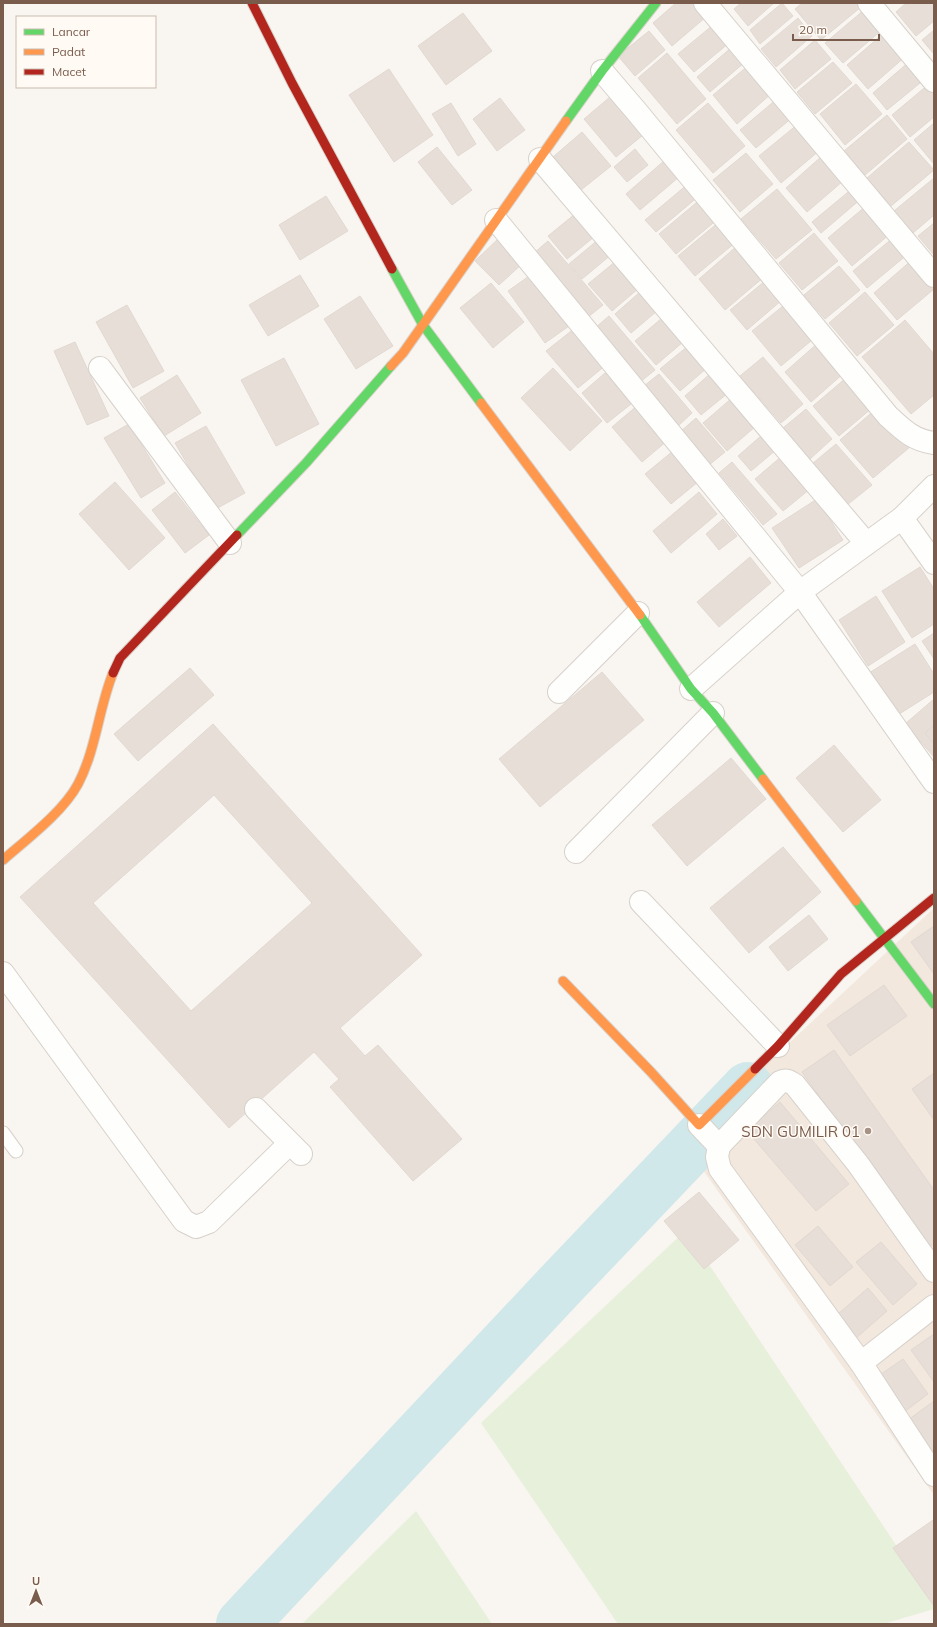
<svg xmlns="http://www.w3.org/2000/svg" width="937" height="1627" font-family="Mulish,sans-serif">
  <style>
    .residential { fill: #f2e8de }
    .green { fill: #e7f0db }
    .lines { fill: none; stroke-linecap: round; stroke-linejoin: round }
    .river { stroke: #d0e8ea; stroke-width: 52 }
    .building { fill: #e6ded7; stroke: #e2d8d2; fill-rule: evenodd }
    .lane-casing { stroke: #d7d1cb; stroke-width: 15 }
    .street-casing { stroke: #d7d1cb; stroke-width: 24 }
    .fast-casing { stroke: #d9d2cb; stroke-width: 11 }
    .slow-casing { stroke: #d9d2cb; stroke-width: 11 }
    .jam-casing { stroke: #d9d2cb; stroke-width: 11 }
    .lane { stroke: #fefefd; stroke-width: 13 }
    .street { stroke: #fefefd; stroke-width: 22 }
    .fast { stroke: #63d668; stroke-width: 9 }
    .slow { stroke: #ff974d; stroke-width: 9 }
    .jam { stroke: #b3261e; stroke-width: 9 }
    .poi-dot { fill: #a69286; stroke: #fffaf3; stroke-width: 1.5 }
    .labels { text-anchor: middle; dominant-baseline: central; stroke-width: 3; stroke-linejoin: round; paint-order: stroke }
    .poi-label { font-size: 15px; fill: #7a5c4d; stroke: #fffaf3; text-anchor: end }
  </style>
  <rect width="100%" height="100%" fill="#f9f5f0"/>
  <!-- residential -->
  <path class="residential" d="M934,908V1495L683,1142Z"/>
  <!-- green -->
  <g class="green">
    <path d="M686,1230L934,1602V1609L883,1624H618L481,1423Z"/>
    <path d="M416,1511L492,1624H302Z"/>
  </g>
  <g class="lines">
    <!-- river -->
    <path class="river" d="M242,1624L564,1281L748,1088"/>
  </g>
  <!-- building -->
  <g class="building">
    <path d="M676,3H696L707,16L672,46L653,23Z"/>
    <path d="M741,3H774L748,26L734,9Z"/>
    <path d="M782,3L793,16L760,44L750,30Z"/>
    <path d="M802,3H857L861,7L821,40L795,9Z"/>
    <path d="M906,3H934V21L916,36L896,12Z"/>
    <path d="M864,10L882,30L843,63L825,43Z"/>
    <path d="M463,13L492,51L446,85L418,46Z"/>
    <path d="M798,18L812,36L776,67L761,49Z"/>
    <path d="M713,25L729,43L694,72L678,54Z"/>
    <path d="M934,30V54L922,40Z"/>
    <path d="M649,31L665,50L635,76L618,56Z"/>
    <path d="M885,32L906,56L868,89L847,65Z"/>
    <path d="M815,40L831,59L795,89L780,70Z"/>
    <path d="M732,47L745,62L710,92L697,77Z"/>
    <path d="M667,53L706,99L677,124L638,78Z"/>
    <path d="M910,61L925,79L887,110L873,93Z"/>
    <path d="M833,62L852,83L815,114L797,92Z"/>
    <path d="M749,65L772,93L737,124L713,95Z"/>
    <path d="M389,69L433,135L394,162L349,95Z"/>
    <path d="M856,84L882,114L845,145L820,114Z"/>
    <path d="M929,84L934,90V117L910,137L892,115Z"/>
    <path d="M610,97L643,135L616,157L584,119Z"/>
    <path d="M500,98L525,130L497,151L473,119Z"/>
    <path d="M778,98L793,117L756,148L740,130Z"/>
    <path d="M451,103L476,144L458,156L432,114Z"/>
    <path d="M708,103L745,146L713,173L676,130Z"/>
    <path d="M887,115L907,139L865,175L844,151Z"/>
    <path d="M934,123V164L914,140Z"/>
    <path d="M798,124L820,150L781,183L759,156Z"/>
    <path d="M582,132L611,166L581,190L553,157Z"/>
    <path d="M909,142L934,170L891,206L867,178Z"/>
    <path d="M437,147L472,190L452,205L418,162Z"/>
    <path d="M635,149L648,165L627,182L614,167Z"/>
    <path d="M746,153L773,184L740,212L713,180Z"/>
    <path d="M822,156L843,181L807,212L786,188Z"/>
    <path d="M665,160L679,177L640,210L626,194Z"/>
    <path d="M934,178V215L913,233L894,211Z"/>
    <path d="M688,184L699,196L656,232L645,220Z"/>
    <path d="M853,188L862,198L821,233L812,222Z"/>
    <path d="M777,189L812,230L776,259L741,219Z"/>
    <path d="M326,196L348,231L300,260L279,225Z"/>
    <path d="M702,198L719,218L676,254L659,234Z"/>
    <path d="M866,206L890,234L852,266L828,238Z"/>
    <path d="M575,214L594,237L567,259L548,236Z"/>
    <path d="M719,222L736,242L695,276L678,256Z"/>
    <path d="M934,223V255L918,236Z"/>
    <path d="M814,233L838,261L802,290L779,263Z"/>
    <path d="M894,237L908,254L867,288L853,271Z"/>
    <path d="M499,238L523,263L499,285L475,261Z"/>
    <path d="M599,239L612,254L582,279L569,264Z"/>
    <path d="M548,241L603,305L588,317L534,253Z"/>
    <path d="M737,246L764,277L725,310L699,279Z"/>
    <path d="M913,259L934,284V289L897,320L874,293Z"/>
    <path d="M616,261L639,288L612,311L588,284Z"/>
    <path d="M839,266L860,290L825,319L804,295Z"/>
    <path d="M532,274L569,326L545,343L508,291Z"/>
    <path d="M300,275L319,306L268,336L249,305Z"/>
    <path d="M765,281L782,300L747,330L730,310Z"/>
    <path d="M491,283L524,322L493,348L460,308Z"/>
    <path d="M640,292L657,311L631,333L615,314Z"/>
    <path d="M865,292L894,325L857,356L829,323Z"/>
    <path d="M360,296L393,346L356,369L324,319Z"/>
    <path d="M127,305L164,371L133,388L96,322Z"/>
    <path d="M783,306L812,340L781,366L752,331Z"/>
    <path d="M609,316L655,370L640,382L595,328Z"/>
    <path d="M662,318L683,342L656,365L635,341Z"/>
    <path d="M905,320L934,354V395L911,414L862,357Z"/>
    <path d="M575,328L606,365L578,388L546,351Z"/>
    <path d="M75,342L109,416L87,425L54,351Z"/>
    <path d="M818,343L844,373L811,402L785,372Z"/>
    <path d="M688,346L707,368L680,391L660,369Z"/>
    <path d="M763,357L803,404L781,423L740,376Z"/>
    <path d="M284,358L319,424L276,446L241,380Z"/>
    <path d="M553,368L602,421L570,451L521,398Z"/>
    <path d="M605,373L631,404L607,423L582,393Z"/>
    <path d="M711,373L728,393L701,415L685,396Z"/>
    <path d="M659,374L692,413L678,426L644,386Z"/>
    <path d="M177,375L201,413L164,436L140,398Z"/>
    <path d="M846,378L872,408L839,436L813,406Z"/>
    <path d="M732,398L756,426L727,451L703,423Z"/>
    <path d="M638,405L668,440L642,462L612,427Z"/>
    <path d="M877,408L910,447L873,478L840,440Z"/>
    <path d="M806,409L832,439L810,459L783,428Z"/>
    <path d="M696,418L725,452L709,465L680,432Z"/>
    <path d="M129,424L165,483L141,498L104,438Z"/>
    <path d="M206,426L245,493L214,510L175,443Z"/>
    <path d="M762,435L776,450L751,471L738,456Z"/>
    <path d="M836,444L872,485L847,505L812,464Z"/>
    <path d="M673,451L699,481L671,504L645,474Z"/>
    <path d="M782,456L810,489L783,511L755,479Z"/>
    <path d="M732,462L777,514L763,525L719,473Z"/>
    <path d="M115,482L165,538L129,570L79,514Z"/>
    <path d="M175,492L209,535L185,553L152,510Z"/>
    <path d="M699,492L717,514L671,553L653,531Z"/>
    <path d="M817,499L843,540L799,568L772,528Z"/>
    <path d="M723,519L737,536L719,550L706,534Z"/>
    <path d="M750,557L771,583L719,627L697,602Z"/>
    <path d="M920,567L934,589V624L912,638L882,591Z"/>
    <path d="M876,596L905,642L868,666L839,620Z"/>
    <path d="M934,633V659L922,641Z"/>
    <path d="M915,644L934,674V692L896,716L869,673Z"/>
    <path d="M190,668L214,695L138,761L114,734Z"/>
    <path d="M602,672L644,720L540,807L499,759Z"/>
    <path d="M934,699V757L905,724Z"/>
    <path d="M213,724L422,955L340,1028L365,1056L378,1045L462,1139L413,1181L330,1087L339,1079L314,1052L229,1128L20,897ZM214,795L312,903L191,1011L93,903Z"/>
    <path d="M934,725V744L925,733Z"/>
    <path d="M834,745L881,800L843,832L796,778Z"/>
    <path d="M731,758L766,799L687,866L652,825Z"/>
    <path d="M783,847L821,892L749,953L710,908Z"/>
    <path d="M809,915L828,939L788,971L769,947Z"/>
    <path d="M934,926V974L911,942Z"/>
    <path d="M884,985L907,1016L850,1056L827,1025Z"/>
    <path d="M834,1050L934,1190V1244L928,1248L802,1072Z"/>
    <path d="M934,1073V1120L912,1089Z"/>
    <path d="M780,1102L849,1184L816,1211L747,1131Z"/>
    <path d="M699,1192L739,1240L704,1269L664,1221Z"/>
    <path d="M818,1226L853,1267L830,1286L795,1245Z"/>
    <path d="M881,1242L917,1284L893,1305L856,1262Z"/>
    <path d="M868,1288L887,1311L856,1338L837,1315Z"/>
    <path d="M934,1334V1382L911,1350Z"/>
    <path d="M903,1359L928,1394L900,1415L874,1379Z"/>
    <path d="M934,1401V1458L908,1420Z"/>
    <path d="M933,1520L934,1522V1606L893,1548Z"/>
  </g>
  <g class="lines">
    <defs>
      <path id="lane" d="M3,1133L16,1151"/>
      <g id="street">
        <path d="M705,3L934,276"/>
        <path d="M869,3L934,81"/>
        <path d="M602,71L637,112L888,416C903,430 913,440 934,443"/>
        <path d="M540,159L866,543"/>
        <path d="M496,220L800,592L934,782"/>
        <path d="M100,368L230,543"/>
        <path d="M902,518L934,563"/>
        <path d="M691,689L800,592L902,518L934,486"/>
        <path d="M559,692L638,613"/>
        <path d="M576,852L713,713"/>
        <path d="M641,902L778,1046"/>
        <path d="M3,973L184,1221L196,1227L209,1222L289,1144"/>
        <path d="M256,1109L301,1154"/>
        <path d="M699,1125L719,1146L717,1157L720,1169L861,1363L934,1475"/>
        <path d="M719,1146L780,1082C786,1079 789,1081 795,1085L858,1164L934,1271"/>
        <path d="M861,1363L934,1306"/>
      </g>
      <g id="fast">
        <path d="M566,121L602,71L656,3"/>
        <path d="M392,269L423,325L481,403"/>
        <path d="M237,535L306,463L391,366"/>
        <path d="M640,615L691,689L713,713L763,779"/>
        <path d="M856,901L934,1004"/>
      </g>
      <g id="slow">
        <path d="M391,366L403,353L566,121"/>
        <path d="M481,403L640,615"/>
        <path d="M763,779L856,901"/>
        <path d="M3,860C27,839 63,812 78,784C96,750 99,707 113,673"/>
        <path d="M563,981L651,1072L699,1125L755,1069"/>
      </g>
      <g id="jam">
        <path d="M252,3L292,83L392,269"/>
        <path d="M113,673L120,658L237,535"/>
        <path d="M755,1069L778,1046L841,974L934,898"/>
      </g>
    </defs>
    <!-- lane casing -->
    <use href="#lane" class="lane-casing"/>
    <!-- street casing -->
    <use href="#street" class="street-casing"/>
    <!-- fast casing -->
    <use href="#fast" class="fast-casing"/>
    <!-- slow casing -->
    <use href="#slow" class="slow-casing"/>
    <!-- jam casing -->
    <use href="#jam" class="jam-casing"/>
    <!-- lane -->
    <use href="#lane" class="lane"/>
    <!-- street -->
    <use href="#street" class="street"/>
    <!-- fast -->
    <use href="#fast" class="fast"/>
    <!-- slow -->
    <use href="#slow" class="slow"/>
    <!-- jam -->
    <use href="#jam" class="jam"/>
  </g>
  <!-- markers -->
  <circle class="poi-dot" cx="868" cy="1131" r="4"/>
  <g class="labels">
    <!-- poi labels -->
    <g class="poi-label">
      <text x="860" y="1131">SDN GUMILIR 01</text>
    </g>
  </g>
  <!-- border -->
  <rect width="937" height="1627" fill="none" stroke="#7a5c4d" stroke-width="8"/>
  <!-- legend -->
  <rect x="16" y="16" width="140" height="72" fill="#fffaf3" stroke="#cabbb1"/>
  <rect x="24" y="29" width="20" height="6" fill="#63d668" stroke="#cabbb1"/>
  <text x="52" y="36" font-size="12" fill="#7a5c4d">Lancar</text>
  <rect x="24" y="49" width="20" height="6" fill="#ff974d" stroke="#cabbb1"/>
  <text x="52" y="56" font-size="12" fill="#7a5c4d">Padat</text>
  <rect x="24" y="69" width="20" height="6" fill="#b3261e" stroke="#cabbb1"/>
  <text x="52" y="76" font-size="12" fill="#7a5c4d">Macet</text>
  <!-- north arrow -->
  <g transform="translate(36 1591)" stroke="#fffaf3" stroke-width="3" paint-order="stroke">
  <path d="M0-3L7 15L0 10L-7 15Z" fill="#7a5c4d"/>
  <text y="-6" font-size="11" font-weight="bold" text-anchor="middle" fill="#7a5c4d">U</text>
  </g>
  <!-- scale -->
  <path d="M793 34v6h86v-6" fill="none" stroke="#7a5c4d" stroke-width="2"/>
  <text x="799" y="34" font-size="12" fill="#7a5c4d" stroke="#fffaf3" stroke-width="3" paint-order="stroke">20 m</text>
</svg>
